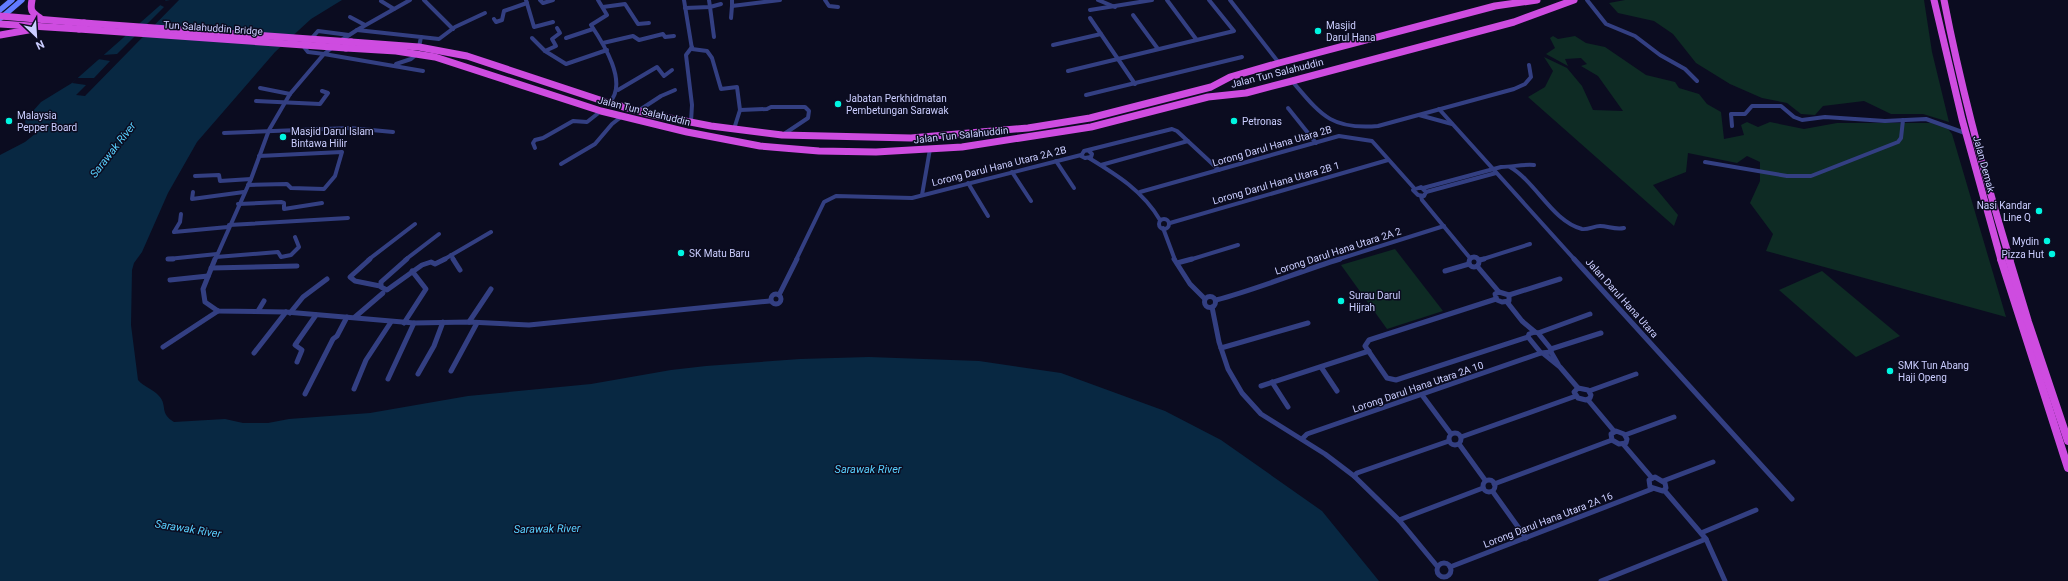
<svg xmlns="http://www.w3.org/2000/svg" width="2068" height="581" font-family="Roboto,sans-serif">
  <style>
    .green { fill: #0e2b24 }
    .water { fill: #082842 }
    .pier { fill: #0b0c20 }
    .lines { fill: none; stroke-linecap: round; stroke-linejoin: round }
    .minor-far1 { stroke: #333f82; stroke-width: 4 }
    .minor { stroke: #333f82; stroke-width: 5 }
    .secondary { stroke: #627bff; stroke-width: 5.5 }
    .trunk-far1 { stroke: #ce4ce0; stroke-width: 7 }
    .trunk { stroke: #ce4ce0; stroke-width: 8 }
    .trunk-bridge { stroke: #ce4ce0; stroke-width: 7 }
    .poi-dot { fill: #00f6e1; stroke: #0b0c20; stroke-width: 1.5 }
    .labels { text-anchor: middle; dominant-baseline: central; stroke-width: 3; stroke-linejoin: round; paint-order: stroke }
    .poi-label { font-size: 10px; fill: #cbceff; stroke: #0b0c20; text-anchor: start }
    .street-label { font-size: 10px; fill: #cbceff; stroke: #0b0c20 }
    .water-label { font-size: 11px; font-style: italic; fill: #59d1ff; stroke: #0b0c20 }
  </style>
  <rect width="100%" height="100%" fill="#0b0c20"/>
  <!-- green -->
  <g class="green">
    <path d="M1625,0H1924L1932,52L1949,122L1923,114H1891L1864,101L1823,106L1815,115L1801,114L1787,103L1762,98L1730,84L1696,63L1673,34L1654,21L1618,13L1609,3Z"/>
    <path d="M1553,36L1558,39L1575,36L1586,43L1605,47L1646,75L1675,82L1679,88L1699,94L1707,104L1721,112L1724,139L1744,135L1741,125L1747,122L1758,127L1770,122L1804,129L1837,123H1931L1948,129L1952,134L2006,317L1766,251L1773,234L1750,203L1760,181V162L1747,156L1737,163L1688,153L1686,172L1653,185L1678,215L1674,226L1528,97L1545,87L1553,71L1544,57L1567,68L1582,86L1593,110L1623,111L1598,76L1581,66L1587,64L1581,58L1565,59L1568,66L1546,54L1555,48L1550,38Z"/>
    <path d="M1395,249L1443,311L1387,329L1341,265Z"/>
    <path d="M1822,271L1900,336L1856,357L1779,290Z"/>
  </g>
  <!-- water -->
  <path class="water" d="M166,0H342L311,19L275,52L197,142L168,193L142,252L134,263L132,270L131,325L138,380C144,387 153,389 159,396C168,406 159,413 174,422L225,419L243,423H268L289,419L370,413L468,396L591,384L671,370L706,366L800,359L869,357L979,361L1061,373L1165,411L1221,440L1322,511L1379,581H0V155L25,142L35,134V129L26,126L25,120L41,102L72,83Z"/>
  <!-- pier -->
  <path class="pier" d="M170,0H179L85,96L76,95L86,85L72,83L77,78H94L110,61L98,59L103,55L117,54L164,7L160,5L164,1Z"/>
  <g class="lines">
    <!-- minor-far1 -->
    <g class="minor-far1">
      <path d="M410,0L357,30L421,37L419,47"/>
      <path d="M424,0L453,29"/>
      <path d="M526,0L534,27L553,22"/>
      <path d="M540,0L543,3L553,0"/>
      <path d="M598,0L607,15L591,25C603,43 629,83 609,103"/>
      <path d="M684,0L692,49L707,51L712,58L721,89L737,87L740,110L734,129"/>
      <path d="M732,0V6L780,0"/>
      <path d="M825,0L829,6L838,7"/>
      <path d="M1098,0L1115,7"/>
      <path d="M1167,0L1196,39"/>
      <path d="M1230,0L1279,63"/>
      <path d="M1587,0L1606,24L1635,36L1660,55L1685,69L1697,81"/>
      <path d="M381,1L394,9"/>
      <path d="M603,7L625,4L638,24L649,23"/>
      <path d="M685,8L710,7L709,0"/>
      <path d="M1090,10L1152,0"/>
      <path d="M1133,15L1158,49"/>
      <path d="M350,17L365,25"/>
      <path d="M731,18L732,6"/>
      <path d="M1090,18L1135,84"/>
      <path d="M494,19L496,22L502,20L504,11L527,3"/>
      <path d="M421,37L439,39L455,27L485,13"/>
      <path d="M714,37L710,7L721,4"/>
      <path d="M532,38L545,51L566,64L607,50"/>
      <path d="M566,38L593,29"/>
      <path d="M340,41L357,30"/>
      <path d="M603,43L633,36L639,40L663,34L665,37L674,36"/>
      <path d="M1053,45L1101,34"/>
      <path d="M333,47L324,54L308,52L304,47L318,31L349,35"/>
      <path d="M545,51L556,46L552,39L560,33L557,28"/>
      <path d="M396,64L411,59L417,54"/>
      <path d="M1068,71L1234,31L1209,0"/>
      <path d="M1292,81C1321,115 1331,130 1378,126L1514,89L1525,84L1531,77L1529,65"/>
      <path d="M260,88L290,94"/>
      <path d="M616,89L618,90L657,67L664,76L672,70"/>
      <path d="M1086,95L1242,57"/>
      <path d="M256,101L320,104L328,93L322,91"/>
      <path d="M1288,108L1316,143"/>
      <path d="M1439,109L1575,260"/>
      <path d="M740,110L767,109L771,107H805L809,111L808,118L784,134"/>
      <path d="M638,111L661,96L675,90"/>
      <path d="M1419,115L1452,124"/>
      <path d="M691,122L692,105L686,55L692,47"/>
      <path d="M1732,126L1731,114H1745L1752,106H1781L1794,117L1802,120L1825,117L1885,121L1926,119L1965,133"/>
      <path d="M224,133L350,128L393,132"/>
      <path d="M535,148L533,143L535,140L543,138L573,121L587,122L601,111"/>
      <path d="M1089,151L1092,154L1091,157L1085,158L1081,156L1084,151L1172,129L1177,131L1219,170"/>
      <path d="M1089,158C1117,175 1143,191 1160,220"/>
      <path d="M1056,161L1074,188"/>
      <path d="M1705,162L1787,176H1811L1898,142L1901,138L1903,120"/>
      <path d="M561,164L595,144L612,124L621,117"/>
      <path d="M1101,165L1188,141"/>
      <path d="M1510,167C1536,182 1553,222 1582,229C1588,230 1594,226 1600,226C1608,226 1615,230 1624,228"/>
      <path d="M1012,172L1031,201"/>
      <path d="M195,176L219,175L220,181L251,179"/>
      <path d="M968,183L988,216"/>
      <path d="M248,185L287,184L291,188L324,189L335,176L342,152L259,156"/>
      <path d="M1421,187L1426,192L1424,196L1418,195L1413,190Z"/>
      <path d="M1423,188L1501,167C1513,167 1522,164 1534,165"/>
      <path d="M193,192L192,199L244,192"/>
      <path d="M1140,192L1339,136L1372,141L1414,188"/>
      <path d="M1426,192L1496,173"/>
      <path d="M922,195L930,149"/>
      <path d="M1421,196L1422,200L1470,258"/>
      <path d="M238,204L281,202L284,203V209L322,203"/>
      <circle cx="1164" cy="224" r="5"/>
      <path d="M1170,223L1388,160"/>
      <path d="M229,225L348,218"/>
      <path d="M1163,228L1175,260"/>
      <path d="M174,232L228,227"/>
      <path d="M174,232L180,222L181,214"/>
      <path d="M451,255L454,260"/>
      <path d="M216,257L278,252L281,257L291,255L299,247L295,237"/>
      <path d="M168,259L217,254"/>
      <path d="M215,260L251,179L269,130L290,94L324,54L423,71"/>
      <path d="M368,260L415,224"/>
      <path d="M405,260L439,234"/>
      <path d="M443,260L491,232"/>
      <path d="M796,260L824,202L836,196L912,198L1081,155"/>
      <path d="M1189,260L1238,245"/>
      <path d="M1336,260L1444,226"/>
      <path d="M1480,260L1530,244"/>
    </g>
    <!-- minor -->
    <g class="minor">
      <circle cx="1474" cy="262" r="5"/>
      <path d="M168,259H173"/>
      <path d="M215,259L203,289L205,302L218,311L286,312L414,323L469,322L529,325L770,301"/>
      <path d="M370,259L350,277L355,281L380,286"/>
      <path d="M407,259L381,282V287L387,290L422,265L431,262L435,264L445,259"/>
      <path d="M453,259L460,270"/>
      <path d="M1174,259L1190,284L1205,299"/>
      <path d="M1574,259L1792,499"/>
      <path d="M1479,260L1484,259"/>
      <path d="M1177,263L1192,259"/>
      <path d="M1477,266L1499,292"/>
      <path d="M211,268L297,266"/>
      <path d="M1445,271L1469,264"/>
      <path d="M170,280L208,276"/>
      <path d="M1499,292L1509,295V301L1502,302L1497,300L1495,294Z"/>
      <circle cx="776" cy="299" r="5"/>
      <path d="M779,295L797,259"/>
      <path d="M1509,295L1560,279"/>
      <circle cx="1210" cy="302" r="5.5"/>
      <path d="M1496,299L1369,340L1365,346L1387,378L1396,380L1528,337"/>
      <path d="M1216,300C1258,289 1298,272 1340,259"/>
      <path d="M1507,302L1522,321L1535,332"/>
      <path d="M1212,307L1219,342L1228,369L1242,393L1261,414L1325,454L1354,476L1399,520L1437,566"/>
      <path d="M258,311L264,301"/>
      <path d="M290,313L303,297L327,279"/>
      <path d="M355,317L383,293"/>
      <path d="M469,322L491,289"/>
      <path d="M404,323L426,289L412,271"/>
      <path d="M1535,332L1538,333L1551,349V352L1541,353L1528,337L1529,334Z"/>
      <path d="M1538,333L1590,314"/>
      <path d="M163,347L218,311"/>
      <path d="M1221,348L1308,323"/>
      <path d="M1551,349L1601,333"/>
      <path d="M1551,352L1558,364"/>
      <path d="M254,353L286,312"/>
      <path d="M1544,354L1560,367L1578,388"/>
      <path d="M297,362L302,350L295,345L316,315"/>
      <path d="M1321,367L1337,391"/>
      <path d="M451,371L477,323"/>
      <path d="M418,374L434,346L443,322"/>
      <path d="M388,379L414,323"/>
      <path d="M1272,382L1288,407"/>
      <path d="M1261,386L1369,351"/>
      <path d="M1578,388L1588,390L1591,395L1590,398L1586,400L1578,398L1574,392Z"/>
      <path d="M354,389L366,360L391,322"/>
      <path d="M1589,391L1636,374"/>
      <path d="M305,394L333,339L337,336L347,317"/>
      <path d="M1422,395L1451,434"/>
      <path d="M1588,400L1614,431"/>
      <path d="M1616,431L1624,434L1627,439L1626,443L1619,444L1612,440L1611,434Z"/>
      <circle cx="1455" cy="439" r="6"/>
      <path d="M1625,435L1674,417"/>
      <path d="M1461,437L1576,396"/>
      <path d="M1302,439L1307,434L1541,353"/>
      <path d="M1459,444L1485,480"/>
      <path d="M1623,444L1652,478"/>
      <path d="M1354,476L1357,473L1449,441"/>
      <path d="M1655,477L1665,483L1666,488L1663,491L1650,487L1649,480Z"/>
      <circle cx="1489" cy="486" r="6"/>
      <path d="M1663,481L1713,462"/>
      <path d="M1494,484L1612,440"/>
      <path d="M1664,490L1706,539L1725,581"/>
      <path d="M1493,492L1526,538"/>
      <path d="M1399,520L1483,488"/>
      <path d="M1701,533L1756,510"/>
      <circle cx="1444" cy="570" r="7"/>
      <path d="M1450,567L1652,489"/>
      <path d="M1601,581L1706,539"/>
    </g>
    <!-- secondary -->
    <g class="secondary">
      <path d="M0,10L12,0"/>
      <path d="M1,18L22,0"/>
    </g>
    <!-- trunk-far1 -->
    <g class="trunk-far1">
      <path d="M32,0C30,10 31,12 40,18"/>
      <path d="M1934,0L1962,119L2001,260"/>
      <path d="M1944,0C1961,88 1984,174 2010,260"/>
      <path d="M0,16L84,23"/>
      <path d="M0,24L79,29"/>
      <path d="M0,35L34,29"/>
      <path d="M351,42L419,47L467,56L609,103L654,115L711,126L782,135L911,138L1028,128L1090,118L1211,87L1230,77L1279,63L1495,6L1537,0"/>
      <path d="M346,48L396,51L435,57L601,111L687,132L760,146L819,151L876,152L962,147L1091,127L1208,97L1246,93L1292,81L1514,22L1574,0"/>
    </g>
    <!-- trunk -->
    <g class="trunk">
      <path d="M2001,259L2068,468"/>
      <path d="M2009,259L2028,322L2068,441"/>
    </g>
    <!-- trunk-bridge -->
    <g class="trunk-bridge">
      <path d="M84,23L351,42"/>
      <path d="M79,29L346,48"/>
    </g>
  </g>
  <!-- markers -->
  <g class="poi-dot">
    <circle cx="1318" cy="31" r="4"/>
    <circle cx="838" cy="104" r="4"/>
    <circle cx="9" cy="121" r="4"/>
    <circle cx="1234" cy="121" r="4"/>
    <circle cx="283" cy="137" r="4"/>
    <circle cx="2039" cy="211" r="4"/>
    <circle cx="2047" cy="241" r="4"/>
    <circle cx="681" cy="253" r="4"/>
    <circle cx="2052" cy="254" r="4"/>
    <circle cx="1341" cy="301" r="4"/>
    <circle cx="1890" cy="371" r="4"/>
  </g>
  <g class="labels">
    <!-- poi labels -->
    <g class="poi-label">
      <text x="1326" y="25">Masjid<tspan x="1326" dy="12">Darul Hana</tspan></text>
      <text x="846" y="98">Jabatan Perkhidmatan<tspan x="846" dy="12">Pembetungan Sarawak</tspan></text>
      <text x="17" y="115">Malaysia<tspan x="17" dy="12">Pepper Board</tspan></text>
      <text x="1242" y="121">Petronas</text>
      <text x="291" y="131">Masjid Darul Islam<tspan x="291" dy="12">Bintawa Hilir</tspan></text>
      <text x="2031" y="205" text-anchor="end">Nasi Kandar<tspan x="2031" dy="12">Line Q</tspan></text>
      <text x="2039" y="241" text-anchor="end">Mydin</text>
      <text x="689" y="253">SK Matu Baru</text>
      <text x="2044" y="254" text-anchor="end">Pizza Hut</text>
      <text x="1349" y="295">Surau Darul<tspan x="1349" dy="12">Hijrah</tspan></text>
      <text x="1898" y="365">SMK Tun Abang<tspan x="1898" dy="12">Haji Openg</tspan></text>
    </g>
    <!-- street labels -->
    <g class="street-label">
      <text transform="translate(213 28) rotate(4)">Tun Salahuddin Bridge</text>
      <text transform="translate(1277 73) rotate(-14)">Jalan Tun Salahuddin</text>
      <text transform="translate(644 111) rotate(14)">Jalan Tun Salahuddin</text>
      <text transform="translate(961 135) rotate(-6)">Jalan Tun Salahuddin</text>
      <text transform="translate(1272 146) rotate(-16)">Lorong Darul Hana Utara 2B</text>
      <text transform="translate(1984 164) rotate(75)">Jalan Demak</text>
      <text transform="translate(999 166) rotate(-14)">Lorong Darul Hana Utara 2A 2B</text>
      <text transform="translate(1276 183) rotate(-16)">Lorong Darul Hana Utara 2B 1</text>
      <text transform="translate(1338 251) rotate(-18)">Lorong Darul Hana Utara 2A 2</text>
      <text transform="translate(1622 298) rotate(48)">Jalan Darul Hana Utara</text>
      <text transform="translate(1418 387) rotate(-19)">Lorong Darul Hana Utara 2A 10</text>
      <text transform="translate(1548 520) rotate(-21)">Lorong Darul Hana Utara 2A 16</text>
    </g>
    <!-- water labels -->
    <g class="water-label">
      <text transform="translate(113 150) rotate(-52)">Sarawak River</text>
      <text x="868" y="469">Sarawak River</text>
      <text transform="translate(188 529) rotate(9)">Sarawak River</text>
      <text transform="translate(547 529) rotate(-1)">Sarawak River</text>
    </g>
  </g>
  <!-- north arrow -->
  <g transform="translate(36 36) rotate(155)" stroke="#0b0c20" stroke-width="3" paint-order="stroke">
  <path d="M0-3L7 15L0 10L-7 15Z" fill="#cbceff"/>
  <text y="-6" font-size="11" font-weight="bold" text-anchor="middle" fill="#cbceff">N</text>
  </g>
</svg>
